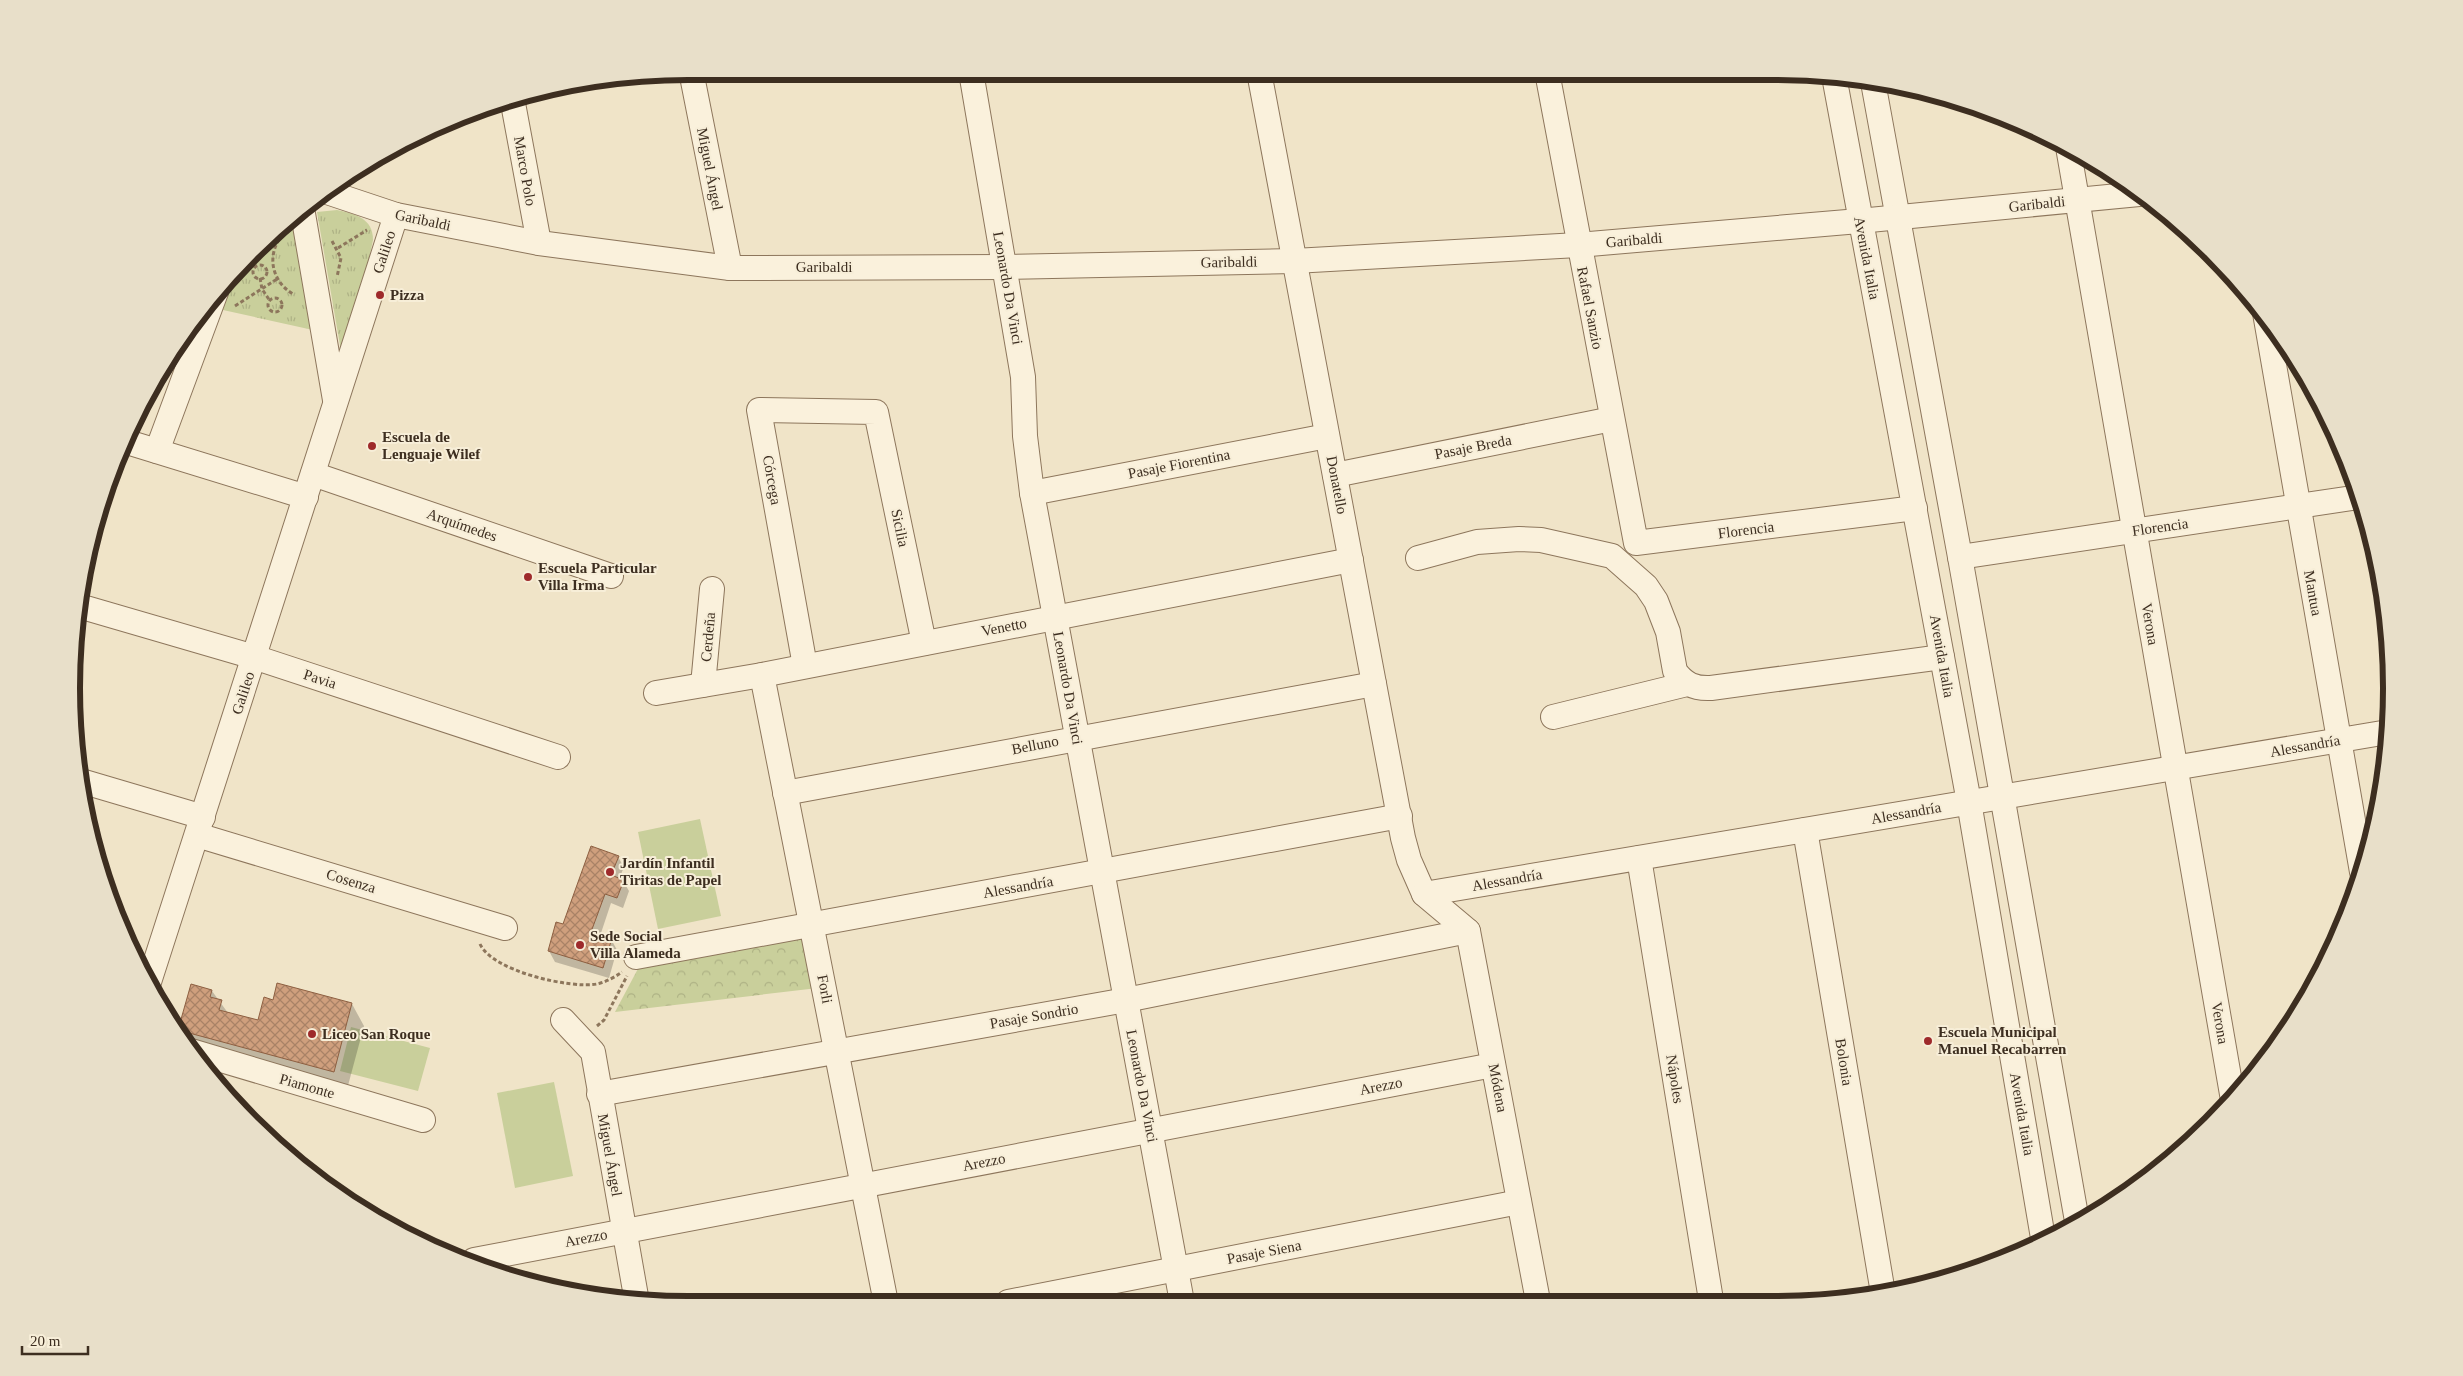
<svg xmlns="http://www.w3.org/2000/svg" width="2463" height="1376" font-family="'Times New Roman',serif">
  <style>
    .grass { fill: url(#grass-tufts) }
    .park { fill: url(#park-crowns) }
    .pitch { fill: #c9cf9b }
    .shadow { fill: #0003 }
    .building { fill: url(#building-cross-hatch); stroke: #8d5f41 }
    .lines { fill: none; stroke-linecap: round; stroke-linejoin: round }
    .minor-casing { stroke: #8d765c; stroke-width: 26 }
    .path { stroke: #8d765c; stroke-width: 3; stroke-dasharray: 4 2.5; stroke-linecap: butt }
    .minor { stroke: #faf1dc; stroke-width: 24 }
    .poi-dot { fill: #9e2a2b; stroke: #f7eed8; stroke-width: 2 }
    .labels { text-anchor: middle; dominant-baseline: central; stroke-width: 4; stroke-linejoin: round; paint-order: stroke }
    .street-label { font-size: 15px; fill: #3d2e20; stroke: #f7eed8 }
    .poi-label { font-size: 15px; font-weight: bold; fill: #3d2e20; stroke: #f7eed8; text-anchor: start }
    .rim { fill: none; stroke: #3d2e20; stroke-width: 6 }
  </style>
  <defs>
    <pattern id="grass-tufts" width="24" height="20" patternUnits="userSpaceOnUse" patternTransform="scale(1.25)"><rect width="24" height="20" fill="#c9cf9b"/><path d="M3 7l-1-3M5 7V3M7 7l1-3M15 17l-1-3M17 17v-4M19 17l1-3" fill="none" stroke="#aeb285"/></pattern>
    <pattern id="park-crowns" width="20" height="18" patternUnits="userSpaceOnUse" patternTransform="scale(1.25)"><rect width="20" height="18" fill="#c9cf9b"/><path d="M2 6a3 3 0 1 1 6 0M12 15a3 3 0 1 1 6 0" fill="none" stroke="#aeb285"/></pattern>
    <pattern id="building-cross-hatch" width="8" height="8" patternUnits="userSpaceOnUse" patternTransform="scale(1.25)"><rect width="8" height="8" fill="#cf9f7d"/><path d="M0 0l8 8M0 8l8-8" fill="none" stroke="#a98266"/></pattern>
  </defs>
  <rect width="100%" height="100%" fill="#f0e4c8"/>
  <!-- grass -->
  <g class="grass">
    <path d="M337,210C355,214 373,218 373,240L350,350L341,351L317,212Z"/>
    <path d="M294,216L313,330L223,310L231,275Z"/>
  </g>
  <!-- park -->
  <path class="park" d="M807,932L818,988L615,1012L641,963Z"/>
  <!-- pitch -->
  <g class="pitch">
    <path d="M700,819L721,916L658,929L638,832Z"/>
    <path d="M351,1027L430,1048L418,1091L340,1071Z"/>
    <path d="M554,1082L573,1176L515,1188L497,1093Z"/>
  </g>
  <!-- shadow -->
  <g class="shadow">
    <path d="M618,857L624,867L619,879L623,881L629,891L623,908L611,903L600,936L611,939L617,950L609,978L555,962L549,951L563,925Z"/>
    <path d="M212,991L228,1013L259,1022L273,1001L352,1004L364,1026L346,1093L192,1052L179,1030Z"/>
  </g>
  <!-- building -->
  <g class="building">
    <path d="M591,846L619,856L611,875L624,880L617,898L605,894L591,932L612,938L603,968L548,951L556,922L563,924Z"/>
    <path d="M277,983L352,1003L334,1072L178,1030L191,984L212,990L210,997L222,1000L219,1010L258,1020L264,997L273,1000Z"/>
  </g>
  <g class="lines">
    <defs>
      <g id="minor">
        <path d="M691,71L730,268"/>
        <path d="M971,72L1023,377L1025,436L1032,493L1182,1302"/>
        <path d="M1259,72L1403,838L1409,860L1424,894L1468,931L1538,1301"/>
        <path d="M1547,72L1636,543L1915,508"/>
        <path d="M1834,76L1969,802L2043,1238"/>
        <path d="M1873,82L1960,557L2077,1221"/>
        <path d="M512,98L539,243"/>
        <path d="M2068,147L2233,1100"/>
        <path d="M324,191L396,215L539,243L730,268L1005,267L1294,261L1578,245L1859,221L2139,194"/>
        <path d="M302,208L335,400"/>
        <path d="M2265,313L2362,872"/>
        <path d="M124,441L306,497"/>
        <path d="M157,451L216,292"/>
        <path d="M313,474L611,576"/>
        <path d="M1335,475L1612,419"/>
        <path d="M1032,493L1327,436"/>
        <path d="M1960,557L2359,497"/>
        <path d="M1418,558L1477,542L1519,539L1541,540L1612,556L1646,586L1656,601L1668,632L1675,671C1684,684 1695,689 1711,688L1942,657"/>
        <path d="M79,606L254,657L558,757"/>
        <path d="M805,666L759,410L876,412L924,643"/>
        <path d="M762,675L886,1303"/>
        <path d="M703,685L712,589"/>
        <path d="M656,693L762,675L1351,560"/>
        <path d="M1553,717L1687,684"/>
        <path d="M81,781L203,817"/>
        <path d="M785,793L1374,684"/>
        <path d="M1805,830L1883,1293"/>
        <path d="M197,835L505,928"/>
        <path d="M1639,858L1711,1300"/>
        <path d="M1424,894L2388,732"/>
        <path d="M636,957L1400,816"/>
        <path d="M149,982L396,215"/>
        <path d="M563,1020L593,1052L637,1302"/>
        <path d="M191,1051L423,1120"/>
        <path d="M599,1094L1126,1000L1468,931"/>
        <path d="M474,1260L1493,1065"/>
        <path d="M1008,1302L1519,1202"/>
      </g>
    </defs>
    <!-- minor casing -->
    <use href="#minor" class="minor-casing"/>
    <!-- path -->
    <g class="path">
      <path d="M283,234C266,254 271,281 293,294"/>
      <path d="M332,241L341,258L337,277"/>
      <path d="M338,248L367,230"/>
      <path d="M254,254L258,257L262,255L265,249L263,245"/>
      <circle cx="260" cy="272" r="7"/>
      <path d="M260,278L262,289L270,301"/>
      <circle cx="275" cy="305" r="7"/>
      <path d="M235,306L277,279"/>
      <path d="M480,944C492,971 570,989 597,984C606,982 615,977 622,972"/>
      <path d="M597,1026L604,1020L627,976"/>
    </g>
    <!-- minor -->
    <use href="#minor" class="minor"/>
  </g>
  <!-- markers -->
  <g class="poi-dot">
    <circle cx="380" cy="295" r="5"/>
    <circle cx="372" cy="446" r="5"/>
    <circle cx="528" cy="577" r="5"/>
    <circle cx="610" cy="872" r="5"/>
    <circle cx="580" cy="945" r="5"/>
    <circle cx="312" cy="1034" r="5"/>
    <circle cx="1928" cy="1041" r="5"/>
  </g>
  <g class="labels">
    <!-- street labels -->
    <g class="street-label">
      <text transform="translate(710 169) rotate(79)">Miguel Ángel</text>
      <text transform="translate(525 171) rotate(80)">Marco Polo</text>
      <text transform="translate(2037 204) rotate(-6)">Garibaldi</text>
      <text transform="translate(423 220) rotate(12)">Garibaldi</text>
      <text transform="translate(1634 240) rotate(-5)">Garibaldi</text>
      <text transform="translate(384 252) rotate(-72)">Galileo</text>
      <text transform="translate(1867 258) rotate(79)">Avenida Italia</text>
      <text transform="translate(1229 262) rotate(-1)">Garibaldi</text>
      <text x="824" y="267">Garibaldi</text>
      <text transform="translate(1008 288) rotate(80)">Leonardo Da Vinci</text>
      <text transform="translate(1590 308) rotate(79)">Rafael Sanzio</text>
      <text transform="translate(1473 447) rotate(-11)">Pasaje Breda</text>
      <text transform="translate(1179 464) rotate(-11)">Pasaje Fiorentina</text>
      <text transform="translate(772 480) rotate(80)">Córcega</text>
      <text transform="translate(1337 485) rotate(79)">Donatello</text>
      <text transform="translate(462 525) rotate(19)">Arquímedes</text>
      <text transform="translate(2160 527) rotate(-8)">Florencia</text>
      <text transform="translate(900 528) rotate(78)">Sicilia</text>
      <text transform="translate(1746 530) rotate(-7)">Florencia</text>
      <text transform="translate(2313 593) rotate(80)">Mantua</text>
      <text transform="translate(2150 624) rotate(80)">Verona</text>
      <text transform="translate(1004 627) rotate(-11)">Venetto</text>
      <text transform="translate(708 637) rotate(-85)">Cerdeña</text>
      <text transform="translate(1942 656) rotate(80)">Avenida Italia</text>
      <text transform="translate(320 679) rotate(18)">Pavia</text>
      <text transform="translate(1068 688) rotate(80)">Leonardo Da Vinci</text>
      <text transform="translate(243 693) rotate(-72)">Galileo</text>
      <text transform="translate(1035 745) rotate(-11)">Belluno</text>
      <text transform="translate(2305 746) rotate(-10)">Alessandría</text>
      <text transform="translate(1906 813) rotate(-10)">Alessandría</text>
      <text transform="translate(1507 880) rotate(-10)">Alessandría</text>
      <text transform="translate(351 881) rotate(17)">Cosenza</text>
      <text transform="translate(1018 887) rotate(-10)">Alessandría</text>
      <text transform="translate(825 989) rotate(79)">Forli</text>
      <text transform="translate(1034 1016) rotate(-10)">Pasaje Sondrio</text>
      <text transform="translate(2220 1023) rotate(80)">Verona</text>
      <text transform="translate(1844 1062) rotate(81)">Bolonia</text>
      <text transform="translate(1675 1079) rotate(81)">Nápoles</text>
      <text transform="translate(307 1086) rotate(16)">Piamonte</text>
      <text transform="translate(1142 1086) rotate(79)">Leonardo Da Vinci</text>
      <text transform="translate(1381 1086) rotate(-11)">Arezzo</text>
      <text transform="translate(1498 1088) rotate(79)">Módena</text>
      <text transform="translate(2022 1114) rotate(80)">Avenida Italia</text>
      <text transform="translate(610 1155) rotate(80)">Miguel Ángel</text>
      <text transform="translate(984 1162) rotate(-11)">Arezzo</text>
      <text transform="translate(586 1238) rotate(-11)">Arezzo</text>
      <text transform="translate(1264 1252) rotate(-11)">Pasaje Siena</text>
    </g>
    <!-- poi labels -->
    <g class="poi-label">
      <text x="390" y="295">Pizza</text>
      <text x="382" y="437">Escuela de<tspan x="382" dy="17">Lenguaje Wilef</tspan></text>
      <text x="538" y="568">Escuela Particular<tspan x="538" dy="17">Villa Irma</tspan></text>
      <text x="620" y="863">Jardín Infantil<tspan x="620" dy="17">Tiritas de Papel</tspan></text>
      <text x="590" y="936">Sede Social<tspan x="590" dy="17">Villa Alameda</tspan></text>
      <text x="1938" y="1032">Escuela Municipal<tspan x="1938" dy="17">Manuel Recabarren</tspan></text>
      <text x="322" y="1034">Liceo San Roque</text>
    </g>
  </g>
  <!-- crop -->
  <path d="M0 0H2463V1376H0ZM688 80H1775A608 608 0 0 1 2383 688V688A608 608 0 0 1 1775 1296H688A608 608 0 0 1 80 688V688A608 608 0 0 1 688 80Z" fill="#e8dfc9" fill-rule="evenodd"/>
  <path class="rim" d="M688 80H1775A608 608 0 0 1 2383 688V688A608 608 0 0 1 1775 1296H688A608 608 0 0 1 80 688V688A608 608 0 0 1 688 80Z"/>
  <!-- scale -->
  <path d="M22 1346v8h66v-8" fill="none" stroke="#3d2e20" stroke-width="2.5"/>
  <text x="30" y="1346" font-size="15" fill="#3d2e20" stroke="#f7eed8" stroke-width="4" paint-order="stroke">20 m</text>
</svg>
